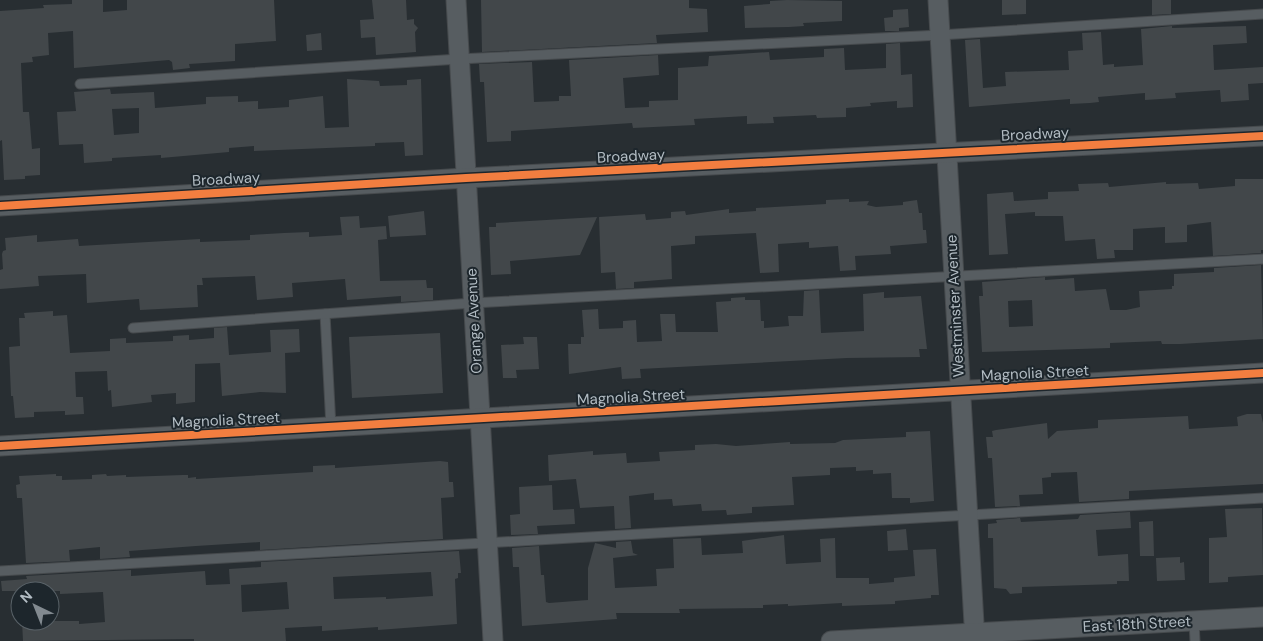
<svg xmlns="http://www.w3.org/2000/svg" width="1263" height="641" font-family="'DM Sans',sans-serif">
  <style>
    .building { fill: #42474a; fill-rule: evenodd }
    .lines { fill: none; stroke-linecap: round; stroke-linejoin: round }
    .lane-casing { stroke: #464a4d; stroke-width: 11 }
    .street-casing { stroke: #464a4d; stroke-width: 21 }
    .lane { stroke: #575d61; stroke-width: 9 }
    .street { stroke: #575d61; stroke-width: 19 }
    .cycleway-casing { stroke: #1d262c; stroke-width: 11 }
    .cycleway { stroke: #f27e40; stroke-width: 8 }
    .labels { text-anchor: middle; dominant-baseline: central; stroke-width: 4; stroke-linejoin: round; paint-order: stroke }
    .street-label { font-size: 15px; fill: #b2bcc3; stroke: #1d262c }
  </style>
  <rect width="100%" height="100%" fill="#282e32"/>
  <!-- building -->
  <g class="building">
    <path d="M72,0H103V12L127,10V0H274L276,41L235,44V61L189,64L190,68L173,70L172,62L169,60L74,68L73,31L48,33L49,55L32,57L33,62L21,63L23,112H29L32,149L40,148V175L25,176V179L4,180L2,140L0,141V11L44,8L43,5L72,4Z"/>
    <path d="M372,0H406L407,20L414,19V24L418,28L415,32L416,52L376,55L375,37L361,38L360,20L374,19Z"/>
    <path d="M481,0H689V8L707,9L708,32L656,35L657,43L482,52Z"/>
    <path d="M787,0L842,1V21L803,23L804,26L789,27L745,28L744,6L770,4V1Z"/>
    <path d="M1002,0H1026V14L1002,15Z"/>
    <path d="M1152,0H1171V14L1152,15Z"/>
    <path d="M908,9L909,27L899,28V31H885L884,18L893,17V10Z"/>
    <path d="M1172,26V28L1246,26L1247,43L1213,45L1214,70L1263,67V83L1248,84L1249,100L1221,102L1220,90L1175,93L1176,98L1145,100V93L1098,97L1099,102L1090,103L1070,104V99L969,107L965,40L980,39L983,88L1006,86L1005,72L1069,70L1068,51L1083,50L1082,33L1101,32L1103,65L1114,64V67L1143,65L1141,29Z"/>
    <path d="M321,33L322,50L307,51L306,35Z"/>
    <path d="M900,43L901,75L912,74L913,107L897,108V101L870,103L871,106L846,108V117L817,118L816,115L773,117L774,123L747,124V116L694,119L695,125L633,128L632,123L511,131V141L487,142L484,82H480L479,64L532,62L534,102L559,101V96H571L569,60L658,55L659,75L623,78L625,108L649,107V101L678,100V68L708,66L709,56L769,52L770,60L824,57V49L844,48L845,70L886,68V44Z"/>
    <path d="M347,79L379,81L380,86L407,85V80L421,79L423,155L405,156L404,142L375,143V146L254,151V146L229,148V152L161,158V155L112,158V161L84,163L83,144L59,145L57,112L76,111L74,92L110,89L111,94L154,92L155,108L206,104V97L238,96V102L258,101V109L289,107V100L323,96L325,128L349,127ZM139,108V133L114,135L112,109Z"/>
    <path d="M1235,179H1263V250H1261V253L1213,256L1211,222L1187,225V242L1165,243V227L1133,229V250H1114L1115,258L1097,259L1095,239L1065,241L1063,216H1035V212L1005,214L1008,254L989,255L987,194L1013,192L1014,201L1048,199V192L1079,191L1078,184L1108,183L1109,187L1166,182V184L1198,183L1199,189L1235,186Z"/>
    <path d="M849,199V202L869,201L867,205L876,207L903,205V202L917,200L919,213H922L923,230H926L927,243L890,246L891,254L855,256L856,270L840,271L838,246L809,248V242L778,244L779,272L760,273L756,233L695,236V244L671,246L672,279L634,282V288L616,289L615,272L601,273L599,217L645,214L646,220L671,218V212L685,211L686,215L729,209V213L756,211V208L826,204V200Z"/>
    <path d="M424,211L426,235L390,237L388,216Z"/>
    <path d="M359,216L360,228L386,226L387,239L378,240L380,281L426,280L427,288H433V300L401,302V296L347,300L345,279L292,283L293,297L257,300L255,276L202,278L203,285H197L198,307L140,310L139,299L87,303L86,274L38,276L39,286L0,289V270L3,269L2,254L3,251L6,250L5,238L37,235V242L78,239L79,246L200,239V242L250,240V235L284,233L309,232V237L342,235L340,217Z"/>
    <path d="M597,217L580,255L510,261L511,274L491,275L489,227H496V223Z"/>
    <path d="M1261,265L1263,339L1180,344H1162L1161,341L1110,343V348L982,352L979,296H983L982,282L1045,277V280L1074,278L1075,291L1106,289L1110,310H1126L1140,307L1139,291L1172,289V286H1174V274L1214,272V268ZM1032,300L1033,326L1009,327L1008,301Z"/>
    <path d="M819,290L821,333L864,331L863,294L884,292V298L921,296L927,349H919L920,357L847,358L640,369L641,378L622,379L621,367L569,374L568,344H581V337H584L582,310L598,309L599,329L623,328V321L636,320L637,342L662,341L660,314H675L676,332H718L716,302L731,301V298L745,297V300H760L761,321H764V328L789,326L788,316H803L804,291Z"/>
    <path d="M53,311V316L67,315L70,353L110,351V339L126,338V343L173,341V336L189,335V340L214,338V328L227,327L229,355L271,352L270,330L299,329L300,352L285,353L286,393L260,392L222,396L220,363L195,364V402L176,404V393L151,395L152,402L112,407L111,390L108,391L107,371L75,372L76,397H83L84,414L65,415V411L34,412V417L15,418L13,396H11L9,347L20,346L19,318H25L24,313Z"/>
    <path d="M440,333L443,393L352,398L349,337Z"/>
    <path d="M523,337H537L539,369L516,370L517,378H503L501,345L524,344Z"/>
    <path d="M1247,414H1261L1263,423V484L1129,491V499L1079,502L1077,472L1051,473V477L1042,478L1043,494L1019,495L1020,506L995,507L992,458H988L986,437H993L992,431L996,430L1047,423L1048,439L1057,431L1098,428V420L1188,416L1189,429L1238,426L1237,417Z"/>
    <path d="M930,431L934,501L910,503V498H892L891,473L873,474V470L856,471V467L830,468V475L792,477L794,505L752,507V513L727,515L726,510L702,511L701,504L673,506L672,499L654,500V493L629,496L631,528L615,529L614,506L580,508L576,479L549,481L548,455L593,451V455L626,453L627,463L660,461L659,452L695,450V445L716,444L736,446L790,442V444L835,443L843,440L906,437V432Z"/>
    <path d="M440,461L448,462L449,482H453L454,497L441,498L443,539L260,550V542L196,546L129,551L130,557L100,559V547L69,550L70,561L26,563L22,498H17L16,485L20,484L19,476L56,474V476H62V480L92,479V475L106,474L107,476L126,475V477L183,475H188V478L196,477V479L313,472V466L335,465V468Z"/>
    <path d="M552,485L553,510L574,509L575,524L537,526L538,534L511,535L510,515L520,514L519,487Z"/>
    <path d="M1262,508L1263,575L1228,577V582L1209,583V538L1227,537L1225,509Z"/>
    <path d="M1130,512L1131,528L1096,530L1098,556L1128,554L1129,581H1117V584L1022,587V593L1010,594L1006,589L994,588L993,538H988V524L997,523L996,520L1020,518L1021,522L1078,519L1080,515Z"/>
    <path d="M1153,521L1154,556H1140L1139,522Z"/>
    <path d="M906,529L908,550L888,551L887,531Z"/>
    <path d="M784,535L786,564L821,562L820,539L835,538L836,578H869V584L894,582V578L915,576L913,550L936,549L939,595H931V598L895,601V604L842,606V603L788,606V604L763,605V608L679,609L680,613H616L617,619L522,626L519,567H513L512,548L539,546L541,575H544L546,602L549,603L588,600V568L595,543L616,548V542L631,541L633,553L638,555L613,558L615,588L657,586L656,569L674,568L673,539L701,538L702,555L743,553L742,541Z"/>
    <path d="M459,551L461,573H458V578L455,579L457,624L378,630V627L322,631V626L285,628L286,641H194V639L23,641L22,621H79V624L105,622L103,592L60,594V591H2L1,581L27,579L26,576L131,570V576L205,571L206,585L230,584L229,569L261,567V562ZM431,572L433,596L386,599V597L334,599L333,577ZM287,582L289,609L242,612L241,585Z"/>
    <path d="M1180,557V563L1184,562L1185,580L1157,581L1156,558Z"/>
  </g>
  <g class="lines">
    <defs>
      <g id="lane">
        <path d="M80,84L459,59L940,35L1263,14"/>
        <path d="M325,314L331,427"/>
        <path d="M133,328L473,303L1263,259"/>
        <path d="M0,571L1263,498"/>
        <path d="M1194,621L1195,641"/>
      </g>
      <g id="street">
        <path d="M456,0L493,641"/>
        <path d="M938,0L975,641"/>
        <path d="M0,206L466,178L1263,136"/>
        <path d="M0,446L1263,373"/>
        <path d="M831,641L1263,617"/>
      </g>
    </defs>
    <!-- lane casing -->
    <use href="#lane" class="lane-casing"/>
    <!-- street casing -->
    <use href="#street" class="street-casing"/>
    <!-- lane -->
    <use href="#lane" class="lane"/>
    <!-- street -->
    <use href="#street" class="street"/>
    <defs>
      <g id="cycleway">
        <path d="M0,206L466,178L1263,136"/>
        <path d="M0,446L1263,373"/>
      </g>
    </defs>
    <!-- cycleway casing -->
    <use href="#cycleway" class="cycleway-casing"/>
    <!-- cycleway -->
    <use href="#cycleway" class="cycleway"/>
  </g>
  <g class="labels">
    <!-- street labels -->
    <g class="street-label">
      <text transform="translate(1035 134) rotate(-3)">Broadway</text>
      <text transform="translate(631 156) rotate(-3)">Broadway</text>
      <text transform="translate(226 179) rotate(-3)">Broadway</text>
      <text transform="translate(955 306) rotate(-93)">Westminster Avenue</text>
      <text transform="translate(474 321) rotate(-93)">Orange Avenue</text>
      <text transform="translate(1035 373) rotate(-3)">Magnolia Street</text>
      <text transform="translate(631 397) rotate(-3)">Magnolia Street</text>
      <text transform="translate(226 420) rotate(-3)">Magnolia Street</text>
      <text transform="translate(1137 624) rotate(-3)">East 18th Street</text>
    </g>
  </g>
  <!-- north arrow -->
  <g transform="translate(35 606) rotate(317)"><circle r="24" fill="#1d262c" stroke="#596268"/>
  <path d="M0-4L9 19L0 12L-9 19Z" fill="#828a90"/>
  <text y="-8" font-size="14" font-weight="bold" text-anchor="middle" fill="#b2bcc3">N</text>
  </g>
</svg>
